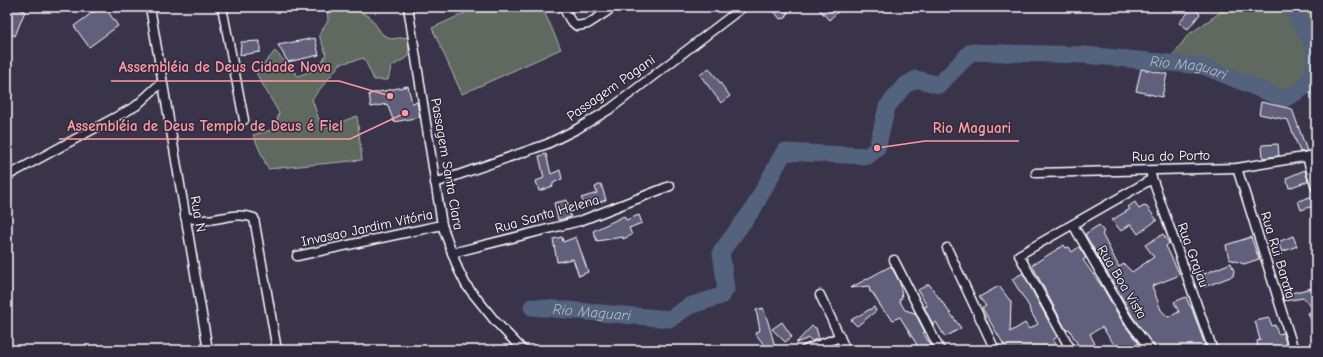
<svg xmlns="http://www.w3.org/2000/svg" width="1323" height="357" font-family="'Comic Neue',sans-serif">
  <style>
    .green { fill: #5e695e; stroke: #aeb4ae }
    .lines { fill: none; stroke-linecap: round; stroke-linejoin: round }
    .river { stroke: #53637d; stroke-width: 17 }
    .building { fill: #625e7c; stroke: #fff }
    .street-casing { stroke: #fff; stroke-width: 11 }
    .street { stroke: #2f2a3d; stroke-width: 8 }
    .labels { text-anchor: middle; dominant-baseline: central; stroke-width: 3; stroke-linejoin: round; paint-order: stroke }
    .street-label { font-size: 14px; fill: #fff; stroke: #2f2a3d }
    .water-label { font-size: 15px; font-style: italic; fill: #b2b9c4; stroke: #2f2a3d }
    .leader { fill: none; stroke: #ff9aa2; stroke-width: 1.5 }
    .callout-dot { fill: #ff9aa2; stroke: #2f2a3d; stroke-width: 1.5 }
    .callout-label { font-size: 15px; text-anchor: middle; font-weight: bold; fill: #ff9aa2; stroke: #2f2a3d; stroke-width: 3; stroke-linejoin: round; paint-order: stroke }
  </style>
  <rect width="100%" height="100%" fill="#39344a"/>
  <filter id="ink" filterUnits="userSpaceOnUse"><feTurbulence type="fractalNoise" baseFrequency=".025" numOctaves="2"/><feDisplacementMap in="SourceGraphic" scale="8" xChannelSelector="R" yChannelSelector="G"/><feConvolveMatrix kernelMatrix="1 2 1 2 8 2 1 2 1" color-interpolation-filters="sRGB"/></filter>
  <g filter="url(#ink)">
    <!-- green -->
    <g class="green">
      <path d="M327,7H351L370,17L382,34L391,39L408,37L409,56L391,67L388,80H374L364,58L340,64L312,99L322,129L357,116L362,160L268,169L253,135L275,129L279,113L256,73L275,51L298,76L319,68L326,54L319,35L328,21Z"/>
      <path d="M478,7H542L561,49L462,94L432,28Z"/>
      <path d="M1228,7H1316V93L1282,95L1180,67L1173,55L1188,35Z"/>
    </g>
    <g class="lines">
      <!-- river -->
      <g class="river">
        <path d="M1291,7L1311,39L1316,59"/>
        <path id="s1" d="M532,307L670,319L689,306L721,296L726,289L721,252L753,209L784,152L868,156L877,148L887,107L904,86L916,79L939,85L971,52L1084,55L1203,66L1284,99C1307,87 1310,86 1316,60"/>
      </g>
    </g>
    <!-- building -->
    <g class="building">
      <path d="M7,7H14L25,11L15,36L7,32Z"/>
      <path d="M100,7H105L118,26L89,47L74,26Z"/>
      <path d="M771,7H790L786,18L780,19Z"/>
      <path d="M817,7H843L829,20Z"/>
      <path d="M1193,7L1200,14L1188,29L1179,23Z"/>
      <path d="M315,38L319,55L288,62L278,45Z"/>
      <path d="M260,41V52L240,55L241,42Z"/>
      <path d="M709,68L730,96L721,103L700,75Z"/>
      <path d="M1141,69L1167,74L1162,97L1136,91Z"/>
      <path d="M408,86L412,103L417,102L420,117L394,122L387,104L371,107L369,94Z"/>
      <path d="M1261,102L1292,109L1307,151L1300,152L1288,120L1259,114Z"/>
      <path d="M1278,144L1279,156L1263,158L1262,145Z"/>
      <path d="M546,154L551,174L560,170L562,179L553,183V186L539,191L536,181L544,178L539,156Z"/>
      <path d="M1305,170L1308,181L1289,188L1286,178Z"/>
      <path d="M601,184L606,200L586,206L581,198L597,193L595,187Z"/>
      <path d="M1316,195V205L1301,210L1298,201Z"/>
      <path d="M567,200L571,217L558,220L554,203Z"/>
      <path d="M1135,202L1139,209L1144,206L1147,207L1157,220L1138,234L1131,224L1121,231L1112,220L1130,209L1128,207Z"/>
      <path d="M639,215L642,223L629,228L632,235L623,239V237L597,241L593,231L624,216L626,220Z"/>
      <path d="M1099,225L1104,232L1102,234L1119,267L1124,264L1132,272L1154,257L1145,245L1163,234L1169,243L1166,246L1180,275L1152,286L1161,310L1168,317L1179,312L1174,302L1186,297L1190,306H1191L1206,348L1203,350H1156L1133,317L1085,234Z"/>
      <path d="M1293,236L1297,246L1282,252L1278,242Z"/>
      <path d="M562,237L563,242L576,237L588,272L579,276L573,259L557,262L553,239Z"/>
      <path d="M1251,237L1259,259L1244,264L1229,259L1226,245Z"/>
      <path d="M1064,245L1066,248L1069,247L1072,252L1079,247L1086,258L1083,260L1103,288L1123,323L1139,344L1131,350H1118L1102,327L1090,334L1098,350H1081L1069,329L1066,330L1032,265Z"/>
      <path d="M1231,263L1234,271L1233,276L1204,287L1199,276Z"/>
      <path d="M891,266L900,283L902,298L899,300L905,310L915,313L925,332L923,333L934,350H920L900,317L893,320L883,310L872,292H870L869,286L850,288Z"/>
      <path d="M1023,273L1057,337L1053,340L1061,350H1046L1044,346L1036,350H1007L982,308L986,306L979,297L999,286L1011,302L1010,332L1025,323L1029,329L1038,324L1029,309L1030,308L1012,279Z"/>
      <path d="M929,284L961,328L945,337L936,322L933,325L924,307L927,306L926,304L918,290Z"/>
      <path d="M1312,288L1314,292V310L1316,309V332L1308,313L1314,310L1304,298L1284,301L1283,295Z"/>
      <path d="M874,307L876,311L857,326L851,320Z"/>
      <path d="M763,308L768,322L776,350H768L755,333L760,330L756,310Z"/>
      <path d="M1269,318L1272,326L1275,325L1278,334L1283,333L1288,350H1258L1257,341L1260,340L1255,321Z"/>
      <path d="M782,322L792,337L785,342L772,329Z"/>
      <path d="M812,326L816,328L819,338L812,341L809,338L796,343Z"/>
    </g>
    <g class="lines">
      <defs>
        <g id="street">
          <path d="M150,7L208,350"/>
          <path d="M222,7L244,120"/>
          <path d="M408,7L442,225L458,269L466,285L495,321L523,350"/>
          <path d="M563,7L570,20L577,26L588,24L614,7"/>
          <path d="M1307,157L1316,188"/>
          <path d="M1237,168L1294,350"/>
          <path d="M1036,173L1237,168L1316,155"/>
          <path d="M1151,175L1213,350"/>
          <path d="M7,176L136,106L162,82"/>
          <path d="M435,183L547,144L577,129L610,109L743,7"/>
          <path d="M185,216C190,218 196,220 201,220C219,221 236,211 254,218L277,350"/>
          <path d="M1073,225L1128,320L1151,350"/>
          <path d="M947,248L995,350"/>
          <path d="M452,253L580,221L670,186"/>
          <path d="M297,256L442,225"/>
          <path d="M894,260L940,350"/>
          <path d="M820,295L846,350"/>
          <path d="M805,350L840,337"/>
          <path d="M1071,350L1019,255L1152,179"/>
        </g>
      </defs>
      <!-- street casing -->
      <use href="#street" class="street-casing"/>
      <!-- street -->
      <use href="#street" class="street"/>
    </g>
  </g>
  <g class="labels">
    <!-- street labels -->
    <g class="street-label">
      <text transform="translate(611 88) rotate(-35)">Passagem Pagani</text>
      <text transform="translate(1171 156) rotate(-1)">Rua do Porto</text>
      <text transform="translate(447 164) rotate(80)">Passagem Santa Clara</text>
      <text transform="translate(198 214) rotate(80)">Rua N</text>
      <text transform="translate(547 214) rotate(-16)">Rua Santa Helena</text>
      <text transform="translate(367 228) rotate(-12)">Invasao Jardim Vitória</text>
      <text transform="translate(1193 255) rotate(70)">Rua Grajau</text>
      <text transform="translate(1278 255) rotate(73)">Rua Rui Barata</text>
      <text transform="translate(1122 282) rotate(59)">Rua Boa Vista</text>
    </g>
    <!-- water labels -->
    <g class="water-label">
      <text stroke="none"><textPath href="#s1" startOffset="827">Rio Maguari</textPath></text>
      <text stroke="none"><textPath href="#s1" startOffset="60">Rio Maguari</textPath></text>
    </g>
  </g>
  <!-- callouts -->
  <path class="leader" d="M390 96L339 81H111M405 113L350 139H59M877 148L925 141H1019"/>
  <g class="callout-dot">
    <circle cx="390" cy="96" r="4"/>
    <circle cx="405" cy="113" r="4"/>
    <circle cx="877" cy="148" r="4"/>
  </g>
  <g class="callout-label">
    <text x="225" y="72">Assembléia de Deus Cidade Nova</text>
    <text x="205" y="131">Assembléia de Deus Templo de Deus é Fiel</text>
    <text x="972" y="133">Rio Maguari</text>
  </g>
  <!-- margin -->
  <rect width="1323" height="357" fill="none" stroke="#2f2a3d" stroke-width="24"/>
  <rect x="12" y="12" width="1299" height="333" fill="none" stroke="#fff" stroke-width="1.5" filter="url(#ink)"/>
</svg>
